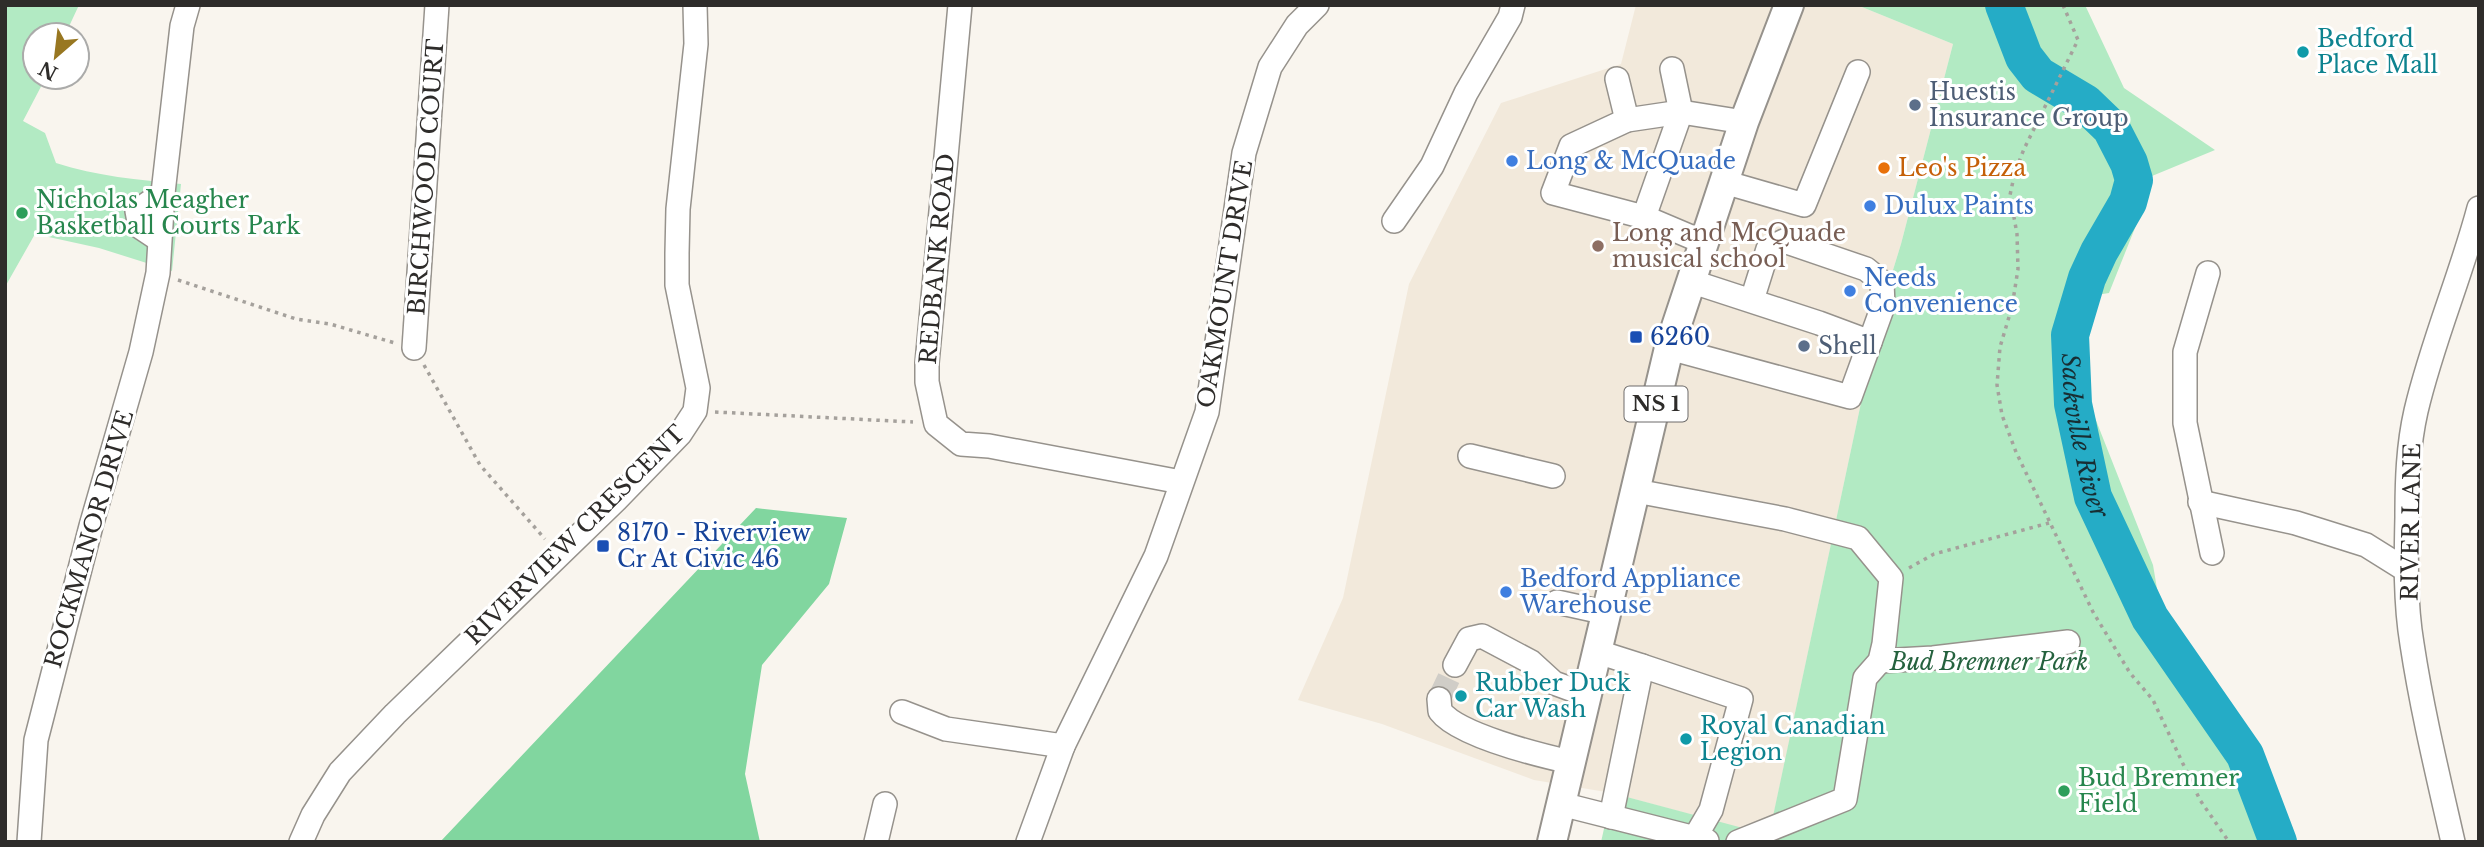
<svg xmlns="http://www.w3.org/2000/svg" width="2484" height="847" font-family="'Libre Baskerville',serif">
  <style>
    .built { fill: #f2e9db }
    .green { fill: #b2eac3 }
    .forest { fill: #81d69f }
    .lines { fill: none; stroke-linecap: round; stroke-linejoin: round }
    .river { stroke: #25acc6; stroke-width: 38 }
    .minor-tunnel { stroke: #d0cdc7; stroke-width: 23; stroke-dasharray: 23 11; stroke-linecap: butt }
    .minor-casing { stroke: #96928c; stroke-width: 26 }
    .major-casing { stroke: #96928c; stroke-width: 32 }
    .path { stroke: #a5a19c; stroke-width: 3.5; stroke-dasharray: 3.5 5; stroke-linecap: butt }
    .minor { stroke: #fff; stroke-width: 23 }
    .major { stroke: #fff; stroke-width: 28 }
    .culture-dot { fill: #0f9aa8; stroke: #fff; stroke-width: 2.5 }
    .service-dot { fill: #5c6f8a; stroke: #fff; stroke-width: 2.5 }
    .shop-dot { fill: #3f7fe0; stroke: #fff; stroke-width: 2.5 }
    .food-dot { fill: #e8710a; stroke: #fff; stroke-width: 2.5 }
    .leisure-dot { fill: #2e9e5b; stroke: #fff; stroke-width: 2.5 }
    .education-dot { fill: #8d6e63; stroke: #fff; stroke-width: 2.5 }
    .transit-dot { fill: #1a4fb4; stroke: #fff; stroke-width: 2.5 }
    .labels { text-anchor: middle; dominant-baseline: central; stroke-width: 6; stroke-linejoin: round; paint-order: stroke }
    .shield { fill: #fff; stroke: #6d6b6a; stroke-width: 2 }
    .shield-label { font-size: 21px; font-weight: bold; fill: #2e2c2a }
    .culture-label { font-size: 23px; fill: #0d838f; stroke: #fff; text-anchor: start }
    .service-label { font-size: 23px; fill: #4e5e75; stroke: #fff; text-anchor: start }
    .shop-label { font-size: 23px; fill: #366cbe; stroke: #fff; text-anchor: start }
    .food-label { font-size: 23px; fill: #c56008; stroke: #fff; text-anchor: start }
    .street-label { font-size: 23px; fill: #2e2c2a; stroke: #fff }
    .leisure-label { font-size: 23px; fill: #27864d; stroke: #fff; text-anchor: start }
    .education-label { font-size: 23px; fill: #785e54; stroke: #fff; text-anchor: start }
    .transit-label { font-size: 23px; fill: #164399; stroke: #fff; text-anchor: start }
    .park-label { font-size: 23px; font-style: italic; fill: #25623e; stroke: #fff }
    .water-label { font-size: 24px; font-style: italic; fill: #182e33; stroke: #fff }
  </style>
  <rect width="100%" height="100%" fill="#f9f5ee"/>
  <!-- built -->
  <path class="built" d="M1636,5H1857L1953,44L1901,244L1881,309L1769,836L1612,793L1534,780L1382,724L1298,700L1343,598L1409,284L1501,103L1621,64Z"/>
  <!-- green -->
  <g class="green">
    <path d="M5,5H79L65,35H35V77H46L23,121L45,133L56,163C96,176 139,180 181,184L172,271L99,248L35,234L5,287Z"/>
    <path d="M1857,5H2085L2124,88L2215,150L2152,176L2137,223L2109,293L2078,298L2076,331L2088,400L2153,565L2165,636L2220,713L2278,842H1601L1612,793L1769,835L1881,309L1901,244L1953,44Z"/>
  </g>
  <!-- forest -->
  <path class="forest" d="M756,508L847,518L829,584L762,665L745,774L760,842H440Z"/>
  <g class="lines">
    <!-- river -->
    <path class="river" id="s1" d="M2004,5L2024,57L2038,75L2085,103L2111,128L2129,163L2134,180L2128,202L2099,252L2087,278L2070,335L2073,404L2093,497L2150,618L2245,755L2278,842"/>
    <!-- minor-tunnel -->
    <path class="minor-tunnel" d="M1439,699L1455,665"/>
    <defs>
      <g id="minor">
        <path d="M960,5L927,363V382L936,424L961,444L989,446L1181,482"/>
        <path d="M1617,79L1627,120"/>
        <path d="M1724,182L1804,205L1858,72"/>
        <path d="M1644,217L1681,112L1672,69"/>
        <path d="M1394,221L1432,166L1466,93L1510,17L1513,5"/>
        <path d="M158,239L140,227L137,211L163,193"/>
        <path d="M1703,242L1644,217L1553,193L1571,146L1627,120L1681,112L1744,122"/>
        <path d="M2208,273L2185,352V423L2212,553"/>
        <path d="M1752,300L1768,249L1784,241L1866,269L1882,282L1883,306L1870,342"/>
        <path d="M414,348L437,5"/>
        <path d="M1669,348L1850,397L1870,342L1819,323L1690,281"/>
        <path d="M1470,456L1553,476"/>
        <path d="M1636,491L1785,519L1858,538L1891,578L1884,644L1880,661L1865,678L1845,799L1738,842"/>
        <path d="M2200,502L2296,523L2366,545L2406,570"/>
        <path d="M1557,602L1607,613"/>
        <path d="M1598,652L1642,666L1611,817"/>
        <path d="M1880,661L1933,658L2068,642"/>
        <path d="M1455,665L1469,639L1482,636L1531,662L1554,683L1587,695"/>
        <path d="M1642,666L1741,699L1711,810L1694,839"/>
        <path d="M1439,699L1440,711C1458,735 1539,755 1570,762"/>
        <path d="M902,712L946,729L1063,746"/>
        <path d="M1561,804L1707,841"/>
        <path d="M29,842L36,740L91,526L141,352L158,273L163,193L182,26L188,5"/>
        <path d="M301,842L313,815L340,772L395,714L616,500L680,434L695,411L698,388L677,285V253L678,209L696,44L695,5"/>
        <path d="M876,842L885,804"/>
        <path d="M1028,842L1063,746L1156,556L1207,412L1244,153L1270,67L1297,25L1317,5"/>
        <path d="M2453,842C2438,776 2422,710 2412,644C2405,602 2406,559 2407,517C2407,481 2408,446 2416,411C2432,342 2461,276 2479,208"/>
      </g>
      <path id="major" d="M1552,842L1669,348L1744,122L1789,5"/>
    </defs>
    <!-- minor casing -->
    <use href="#minor" class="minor-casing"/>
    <!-- major casing -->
    <use href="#major" class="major-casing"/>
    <!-- path -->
    <g class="path">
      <path d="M2063,5L2078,40L2024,149L2015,172L2010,195L2017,234L2018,269L2012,307L2000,347L1997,385L2002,415L2016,452L2093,612L2130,673L2153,700L2200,800L2229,842"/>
      <path d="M42,199L118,208"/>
      <path d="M178,280L296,319L330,324L395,343"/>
      <path d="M424,365L480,465L545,539"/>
      <path d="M715,412L913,422"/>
      <path d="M1909,568L1934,554L2049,523"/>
    </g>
    <!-- minor -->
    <use href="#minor" class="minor"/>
    <!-- major -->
    <use href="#major" class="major"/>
  </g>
  <!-- markers -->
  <g class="culture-dot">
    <circle cx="2303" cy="52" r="7"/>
    <circle cx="1461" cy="696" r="7"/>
    <circle cx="1686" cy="739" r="7"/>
  </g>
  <g class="service-dot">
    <circle cx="1915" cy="105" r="7"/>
    <circle cx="1804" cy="346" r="7"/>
  </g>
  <g class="shop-dot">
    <circle cx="1512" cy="161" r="7"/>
    <circle cx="1870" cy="206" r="7"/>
    <circle cx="1850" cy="291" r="7"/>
    <circle cx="1506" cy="592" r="7"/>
  </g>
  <circle class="food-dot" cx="1884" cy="168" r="7"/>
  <g class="leisure-dot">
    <circle cx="22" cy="213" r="7"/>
    <circle cx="2064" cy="791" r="7"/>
  </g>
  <circle class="education-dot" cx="1598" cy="246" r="7"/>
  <g class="transit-dot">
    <rect x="1629" y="330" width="14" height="14" rx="3.5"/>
    <rect x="596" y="539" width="14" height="14" rx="3.5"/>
  </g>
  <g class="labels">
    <!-- shield labels -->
    <rect class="shield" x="1624.5" y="386.5" width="63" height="35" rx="5"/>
    <g class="shield-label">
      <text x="1656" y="404">NS 1</text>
    </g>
    <!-- culture labels -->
    <g class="culture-label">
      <text x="2317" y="39">Bedford<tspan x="2317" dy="26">Place Mall</tspan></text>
      <text x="1475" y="683">Rubber Duck<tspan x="1475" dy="26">Car Wash</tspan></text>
      <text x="1700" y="726">Royal Canadian<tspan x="1700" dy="26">Legion</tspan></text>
    </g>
    <!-- service labels -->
    <g class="service-label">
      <text x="1929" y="92">Huestis<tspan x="1929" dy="26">Insurance Group</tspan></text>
      <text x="1818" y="346">Shell</text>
    </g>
    <!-- shop labels -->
    <g class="shop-label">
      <text x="1526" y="161">Long &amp; McQuade</text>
      <text x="1884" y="206">Dulux Paints</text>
      <text x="1864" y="278">Needs<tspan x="1864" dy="26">Convenience</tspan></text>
      <text x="1520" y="579">Bedford Appliance<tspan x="1520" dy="26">Warehouse</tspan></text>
    </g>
    <!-- food labels -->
    <g class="food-label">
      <text x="1898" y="168">Leo's Pizza</text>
    </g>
    <!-- street labels -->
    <g class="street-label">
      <text transform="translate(426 177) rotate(-86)">BIRCHWOOD COURT</text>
      <text transform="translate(937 259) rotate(-85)">REDBANK ROAD</text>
      <text transform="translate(1225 284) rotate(-81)">OAKMOUNT DRIVE</text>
      <text transform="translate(2411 522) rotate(-89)">RIVER LANE</text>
      <text transform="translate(575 535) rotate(-45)">RIVERVIEW CRESCENT</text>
      <text transform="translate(89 539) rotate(-74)">ROCKMANOR DRIVE</text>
    </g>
    <!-- leisure labels -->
    <g class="leisure-label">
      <text x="36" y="200">Nicholas Meagher<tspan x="36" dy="26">Basketball Courts Park</tspan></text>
      <text x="2078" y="778">Bud Bremner<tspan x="2078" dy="26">Field</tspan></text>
    </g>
    <!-- education labels -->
    <g class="education-label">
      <text x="1612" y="233">Long and McQuade<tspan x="1612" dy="26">musical school</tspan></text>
    </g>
    <!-- transit labels -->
    <g class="transit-label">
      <text x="1650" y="337">6260</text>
      <text x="617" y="533">8170 - Riverview<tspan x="617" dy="26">Cr At Civic 46</tspan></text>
    </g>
    <!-- park labels -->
    <g class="park-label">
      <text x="1989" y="662">Bud Bremner Park</text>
    </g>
    <!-- water labels -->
    <g class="water-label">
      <text stroke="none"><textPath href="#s1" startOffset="497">Sackville River</textPath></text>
    </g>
  </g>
  <!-- border -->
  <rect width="2484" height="847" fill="none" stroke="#2e2c2a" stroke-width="14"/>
  <!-- north arrow -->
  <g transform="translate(56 56) rotate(208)"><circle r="33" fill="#ffffff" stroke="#ababaa" stroke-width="2"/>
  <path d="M0-5L12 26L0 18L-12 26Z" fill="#987721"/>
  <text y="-10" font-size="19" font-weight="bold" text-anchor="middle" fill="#2e2c2a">N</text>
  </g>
</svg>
